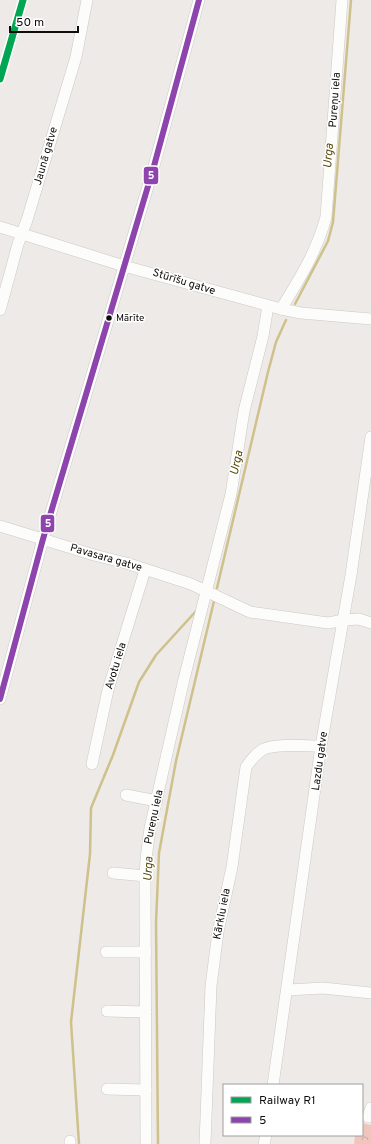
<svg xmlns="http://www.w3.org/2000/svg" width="371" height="1144" font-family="Overpass,sans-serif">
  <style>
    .forest { fill: url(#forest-crowns) }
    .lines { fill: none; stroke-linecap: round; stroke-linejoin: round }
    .stream { stroke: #cec18b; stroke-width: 2.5 }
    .minor-casing { stroke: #ccc8c6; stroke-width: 12 }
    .minor { stroke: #fcfcfb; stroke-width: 11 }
    .bus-1-casing { stroke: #fff; stroke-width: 9 }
    .bus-1 { stroke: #8e44ad; stroke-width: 6 }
    .rail-1-casing { stroke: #fff; stroke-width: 10 }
    .rail-1 { stroke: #00a651; stroke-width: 7 }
    .bus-dot { fill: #0f0d0b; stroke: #fff; stroke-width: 1.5 }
    .labels { text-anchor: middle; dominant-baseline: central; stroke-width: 3; stroke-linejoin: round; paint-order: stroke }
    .bus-label { font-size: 10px; fill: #0f0d0b; stroke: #fff; text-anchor: start }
    .street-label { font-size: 11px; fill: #0f0d0b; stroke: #fff }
    .water-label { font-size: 12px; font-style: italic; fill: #574b0f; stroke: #fff }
    .line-badge { stroke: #fff; stroke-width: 1.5 }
    .badge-label { font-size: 11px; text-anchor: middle; font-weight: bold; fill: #fff }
  </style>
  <defs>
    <pattern id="forest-crowns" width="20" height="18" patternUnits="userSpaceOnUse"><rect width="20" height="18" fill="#f2c4be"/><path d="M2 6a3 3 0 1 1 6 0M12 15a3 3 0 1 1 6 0" fill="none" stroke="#cea7a2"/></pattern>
  </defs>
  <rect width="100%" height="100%" fill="#eeeae7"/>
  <!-- forest -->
  <path class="forest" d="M362,1123L371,1125V1144H354L355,1135H362Z"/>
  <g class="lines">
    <!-- stream -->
    <g class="stream">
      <path d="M295,304L328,241L333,222L351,0"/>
      <path d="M217,588L268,372L276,342L286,320"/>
      <path d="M79,1144L71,1022L90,854L91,808L113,755L139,682L156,655L197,610"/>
      <path d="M158,1144L156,922L159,853L176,761L214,601"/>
    </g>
    <defs>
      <g id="minor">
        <path d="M0,227L124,266L281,309L301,313L371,319"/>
        <path d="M281,309C299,280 317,251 326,217L342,0"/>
        <path d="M0,310L18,244L27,220L76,57L87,0"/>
        <path d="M0,526L94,555L126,563L191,584L250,612L328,623L344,620L359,619L371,623"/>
        <path d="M0,699L43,539L154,166L199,0"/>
        <path d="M92,764L108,690L145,570"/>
        <path d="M126,795L157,801"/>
        <path d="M113,873L146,876"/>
        <path d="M106,952H146"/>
        <path d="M288,990L323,988L371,993"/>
        <path d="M107,1011L146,1012"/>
        <path d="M273,1085L321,746L351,575L371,437"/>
        <path d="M107,1089L146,1090"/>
        <path d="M368,1117L371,1108"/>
        <path d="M70,1141V1144"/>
        <path d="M146,1144L145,879L146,859L150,828L184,679L231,494L244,411L263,336L268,306"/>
        <path d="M205,1144L211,986L218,932L232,867L246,767C251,760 256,753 264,749C278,743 305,746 321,746"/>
        <path d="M264,1144L266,1135"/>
      </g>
    </defs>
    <!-- minor casing -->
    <use href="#minor" class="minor-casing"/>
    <!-- minor -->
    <use href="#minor" class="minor"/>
    <defs>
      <path id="bus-1" d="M0,699L43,539L154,166L199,0"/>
    </defs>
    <!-- bus-1 casing -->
    <use href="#bus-1" class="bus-1-casing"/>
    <!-- bus-1 -->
    <use href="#bus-1" class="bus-1"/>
    <defs>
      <path id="rail-1" d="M0,79L23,0"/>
    </defs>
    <!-- rail-1 casing -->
    <use href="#rail-1" class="rail-1-casing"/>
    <!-- rail-1 -->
    <use href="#rail-1" class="rail-1"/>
  </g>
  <!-- markers -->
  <circle class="bus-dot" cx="109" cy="318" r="3.5"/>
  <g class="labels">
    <!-- bus labels -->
    <g class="bus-label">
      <text x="116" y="318">Mārīte</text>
    </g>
    <!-- street labels -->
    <g class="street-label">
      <text transform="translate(335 100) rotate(-86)">Pureņu iela</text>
      <text transform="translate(46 156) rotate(-74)">Jaunā gatve</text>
      <text transform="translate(184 282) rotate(17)">Stūrīšu gatve</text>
      <text transform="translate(106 558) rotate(16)">Pavasara gatve</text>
      <text transform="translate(116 666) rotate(-73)">Avotu iela</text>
      <text transform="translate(320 761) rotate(-82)">Lazdu gatve</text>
      <text transform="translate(154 817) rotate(-78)">Pureņu iela</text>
      <text transform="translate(222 914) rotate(-79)">Kārklu iela</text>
    </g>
    <!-- water labels -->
    <g class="water-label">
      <text transform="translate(329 156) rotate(-85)">Urga</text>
      <text transform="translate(237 463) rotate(-77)">Urga</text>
      <text transform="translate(149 869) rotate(-87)">Urga</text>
    </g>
  </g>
  <g class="line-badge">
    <rect x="143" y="166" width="16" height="19" rx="4" fill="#8e44ad"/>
    <rect x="40" y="514" width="15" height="19" rx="4" fill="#8e44ad"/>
  </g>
  <g class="badge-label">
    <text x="151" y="179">5</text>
    <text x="48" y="527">5</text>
  </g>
  <!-- legend -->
  <rect x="223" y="1084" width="140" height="52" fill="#ffffff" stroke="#9f9e9d"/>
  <rect x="231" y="1097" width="20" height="6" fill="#00a651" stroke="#9f9e9d"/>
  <text x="259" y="1104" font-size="12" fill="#0f0d0b">Railway R1</text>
  <rect x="231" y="1117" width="20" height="6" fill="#8e44ad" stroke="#9f9e9d"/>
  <text x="259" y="1124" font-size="12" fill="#0f0d0b">5</text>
  <!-- scale -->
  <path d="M10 26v6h68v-6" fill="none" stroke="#0f0d0b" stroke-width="2"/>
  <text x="16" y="26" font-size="12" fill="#0f0d0b" stroke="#ffffff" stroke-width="3" paint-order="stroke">50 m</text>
</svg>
